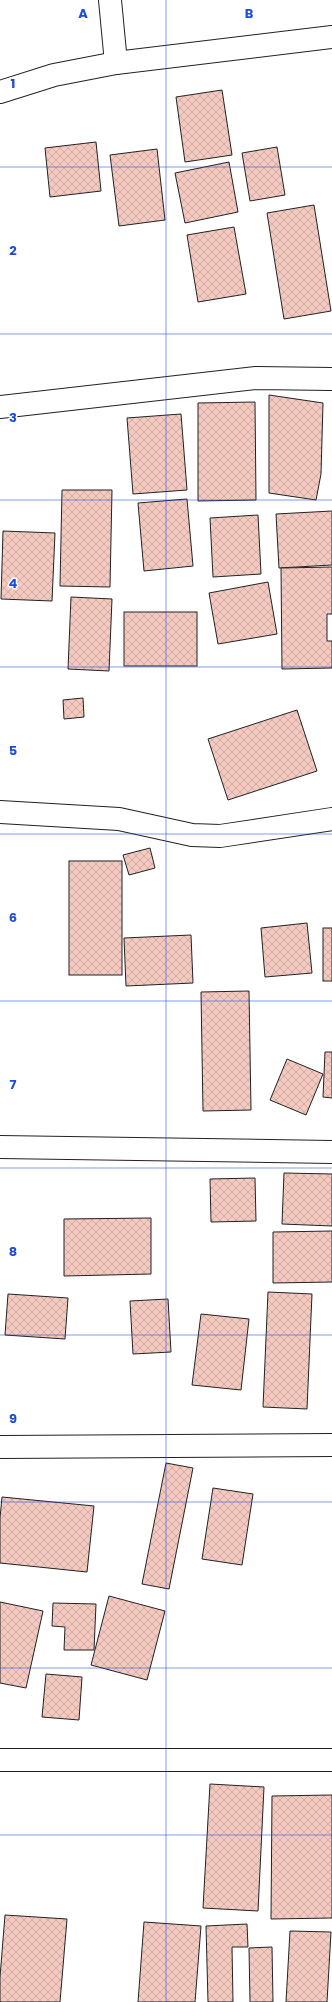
<svg xmlns="http://www.w3.org/2000/svg" width="332" height="2002" font-family="Poppins,sans-serif">
  <style>
    .building { fill: url(#building-cross-hatch); stroke: #222 }
    .lines { fill: none; stroke-linecap: round; stroke-linejoin: round }
    .minor-casing { stroke: #222; stroke-width: 24 }
    .minor { stroke: #fff; stroke-width: 22 }
    .grid { fill: none; stroke: #1d4ed8; stroke-width: 1; stroke-opacity: 0.55 }
    .grid-label { font-size: 13px; text-anchor: middle; font-weight: bold; fill: #1d4ed8; stroke: #fff; stroke-width: 3; stroke-linejoin: round; paint-order: stroke }
  </style>
  <defs>
    <pattern id="building-cross-hatch" width="8" height="8" patternUnits="userSpaceOnUse"><rect width="8" height="8" fill="#f3c9c0"/><path d="M0 0l8 8M0 8l8-8" fill="none" stroke="#d0aca5"/></pattern>
  </defs>
  <rect width="100%" height="100%" fill="#fff"/>
  <!-- building -->
  <g class="building">
    <path d="M222,90L232,155L185,162L176,97Z"/>
    <path d="M96,142L101,191L50,197L45,148Z"/>
    <path d="M277,147L285,195L250,201L242,153Z"/>
    <path d="M157,149L165,220L119,226L110,155Z"/>
    <path d="M229,162L238,212L185,223L175,173Z"/>
    <path d="M314,205L331,311L284,319L267,213Z"/>
    <path d="M234,227L246,294L198,302L187,235Z"/>
    <path d="M269,395L323,403L321,474L316,500L269,493Z"/>
    <path d="M255,402L256,500L198,501V403Z"/>
    <path d="M181,414L187,490L133,494L127,418Z"/>
    <path d="M62,490H112L110,587L60,586Z"/>
    <path d="M187,499L193,566L144,571L138,503Z"/>
    <path d="M332,511V565L279,568L276,514Z"/>
    <path d="M258,515L261,574L213,577L210,518Z"/>
    <path d="M3,531L55,533L52,601L1,599Z"/>
    <path d="M332,567V614H327V641H332V668L282,669L281,568Z"/>
    <path d="M268,582L277,634L218,644L209,593Z"/>
    <path d="M71,597L112,599L109,671L68,669Z"/>
    <rect x="124" y="612" width="73" height="54"/>
    <path d="M83,698L84,717L64,719L63,700Z"/>
    <path d="M297,710L317,771L228,800L208,739Z"/>
    <path d="M150,848L155,868L129,875L123,855Z"/>
    <rect x="69" y="861" width="53" height="114"/>
    <path d="M307,923L312,973L265,977L261,928Z"/>
    <rect x="323" y="928" width="9" height="53"/>
    <path d="M191,935L193,983L126,986L124,938Z"/>
    <path d="M249,991L251,1110L203,1111L201,992Z"/>
    <path d="M325,1052H332V1098L323,1097Z"/>
    <path d="M287,1059L323,1074L306,1115L270,1100Z"/>
    <path d="M284,1173L332,1174V1226L282,1224Z"/>
    <path d="M255,1178L256,1221L211,1222L210,1179Z"/>
    <path d="M151,1218V1274L64,1276V1219Z"/>
    <path d="M332,1231V1282L273,1283V1232Z"/>
    <path d="M268,1292L312,1294L307,1409L263,1407Z"/>
    <path d="M8,1294L68,1298L65,1339L5,1335Z"/>
    <path d="M168,1299L171,1352L133,1354L130,1301Z"/>
    <path d="M201,1314L249,1319L241,1390L192,1385Z"/>
    <path d="M166,1463L193,1468L169,1589L142,1584Z"/>
    <path d="M213,1488L253,1494L242,1565L202,1559Z"/>
    <path d="M2,1497L94,1506L87,1572L0,1563V1518Z"/>
    <path d="M109,1596L165,1611L147,1680L91,1665Z"/>
    <path d="M0,1602L43,1611L26,1688L0,1683Z"/>
    <path d="M53,1603L96,1604L94,1650H64L65,1627L52,1626Z"/>
    <path d="M46,1674L82,1677L79,1720L42,1717Z"/>
    <path d="M210,1784L264,1787L258,1911L203,1908Z"/>
    <path d="M332,1795V1918L271,1919L272,1796Z"/>
    <path d="M5,1915L67,1919L60,2002H0V1977Z"/>
    <path d="M144,1922L201,1926L195,2002H138Z"/>
    <path d="M247,1924L248,1947H232L233,2002H208L206,1926Z"/>
    <path d="M290,1931L331,1932L327,2002H286Z"/>
    <path d="M272,1947L273,2002H250L249,1948Z"/>
  </g>
  <g class="lines">
    <defs>
      <g id="minor">
        <path d="M110,0L116,63"/>
        <path d="M0,92L54,75L116,63L332,37"/>
        <path d="M0,407L256,378L332,379"/>
        <path d="M0,812L119,819L192,835L220,836L332,819"/>
        <path d="M0,1147L332,1152"/>
        <path d="M0,1447L332,1445"/>
        <path d="M0,1760H332"/>
      </g>
    </defs>
    <!-- minor casing -->
    <use href="#minor" class="minor-casing"/>
    <!-- minor -->
    <use href="#minor" class="minor"/>
  </g>
  <!-- grid -->
  <path class="grid" d="M166,0V2002M0,167H332M0,334H332M0,500H332M0,667H332M0,834H332M0,1001H332M0,1168H332M0,1335H332M0,1502H332M0,1668H332M0,1835H332"/>
  <g class="grid-label">
    <text x="83" y="18">A</text>
    <text x="249" y="18">B</text>
    <text x="13" y="88">1</text>
    <text x="13" y="255">2</text>
    <text x="13" y="422">3</text>
    <text x="13" y="588">4</text>
    <text x="13" y="755">5</text>
    <text x="13" y="922">6</text>
    <text x="13" y="1089">7</text>
    <text x="13" y="1256">8</text>
    <text x="13" y="1423">9</text>
  </g>
</svg>
